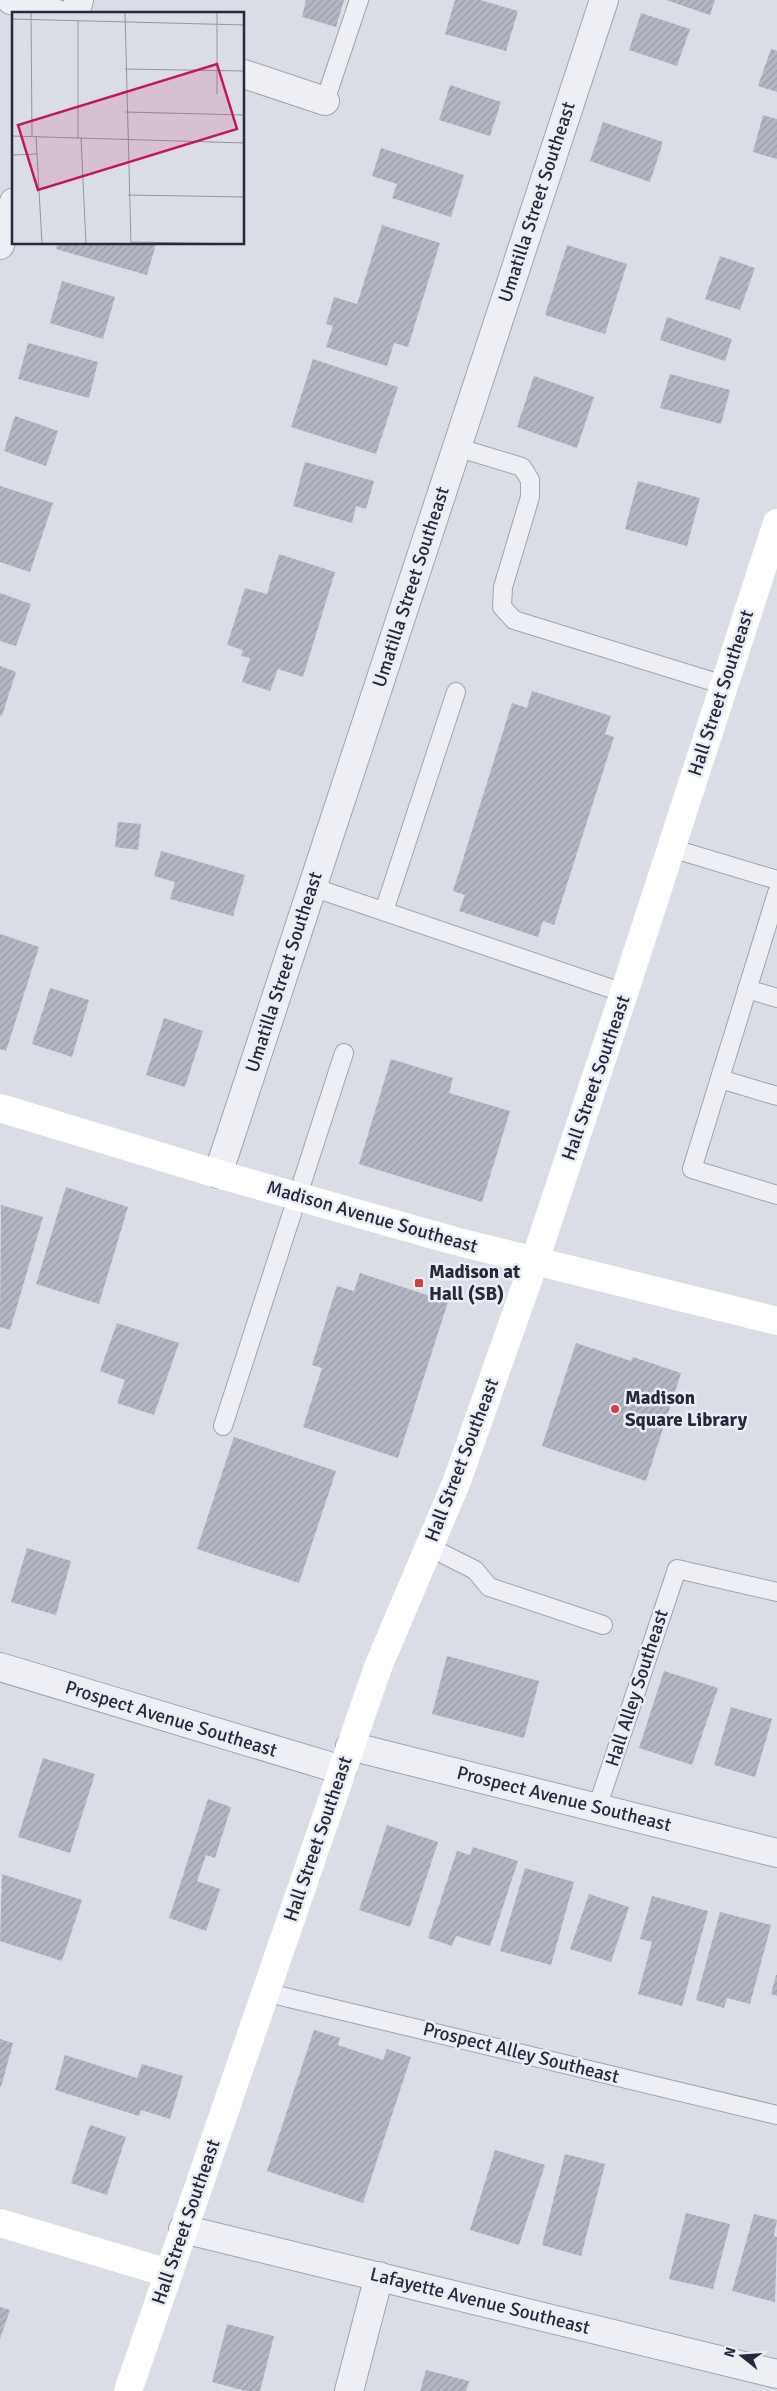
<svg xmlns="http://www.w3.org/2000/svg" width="777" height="2391" font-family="Signika,sans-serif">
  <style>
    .building { fill: url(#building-hatch) }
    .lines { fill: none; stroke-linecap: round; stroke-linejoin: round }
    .lane-casing { stroke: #a1a3b0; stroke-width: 20 }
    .street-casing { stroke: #a1a3b0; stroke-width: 30 }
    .lane { stroke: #eeeff4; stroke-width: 18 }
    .street { stroke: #eeeff4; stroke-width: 28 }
    .secondary { stroke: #fff; stroke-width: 28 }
    .poi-dot { fill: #ce433d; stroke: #eaedf4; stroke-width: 2 }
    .labels { text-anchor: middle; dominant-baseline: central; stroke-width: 5; stroke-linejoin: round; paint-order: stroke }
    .street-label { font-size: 19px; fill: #25293c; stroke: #eaedf4 }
    .poi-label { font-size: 19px; font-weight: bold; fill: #25293c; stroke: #eaedf4; text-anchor: start }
    .inset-road { fill: none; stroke: #9295a2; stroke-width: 1 }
    .view { fill: #c2185b; fill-opacity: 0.15; stroke: #c2185b; stroke-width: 2.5 }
    .inset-edge { fill: none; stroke: #25293c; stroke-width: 2.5 }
  </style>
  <defs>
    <pattern id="building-hatch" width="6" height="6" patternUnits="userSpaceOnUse" patternTransform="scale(1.25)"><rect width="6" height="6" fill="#b3b6c3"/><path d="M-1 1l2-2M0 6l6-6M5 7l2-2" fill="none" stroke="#9a9ca8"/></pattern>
  </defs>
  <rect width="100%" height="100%" fill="#dbdde6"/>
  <!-- building -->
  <g class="building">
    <path d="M306,0H344L336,27L302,17Z"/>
    <path d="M455,0H480L518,11L506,51L445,34Z"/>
    <path d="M666,0H715L710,15Z"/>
    <path d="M641,13L690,29L677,66L629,50Z"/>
    <path d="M771,49L777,51V92L758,86Z"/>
    <path d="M450,85L501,102L490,136L439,120Z"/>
    <path d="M763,115L777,119V159L753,152Z"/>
    <path d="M603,122L663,142L650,182L590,161Z"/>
    <path d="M381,148L464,175L451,217L392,198L397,184L372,176Z"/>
    <path d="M382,225L440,243L408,347L394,343L387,366L326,347L333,326L326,324L334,297L357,304Z"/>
    <path d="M57,244H156L147,275L56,249Z"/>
    <path d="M567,245L627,264L605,334L545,315Z"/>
    <path d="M720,256L755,268L740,310L705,299Z"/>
    <path d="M62,281L115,297L103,339L50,323Z"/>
    <path d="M667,317L732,339L725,361L660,340Z"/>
    <path d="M28,343L98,362L89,398L18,379Z"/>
    <path d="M313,359L398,387L376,454L291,427Z"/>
    <path d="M670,374L730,390L721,424L660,408Z"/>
    <path d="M534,376L594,397L577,448L517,427Z"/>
    <path d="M15,416L58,431L46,466L4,451Z"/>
    <path d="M305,462L374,481L366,509L356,506L352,523L293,506Z"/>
    <path d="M638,481L700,498L687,546L625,529Z"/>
    <path d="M0,486L53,503L30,572L0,562Z"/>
    <path d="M279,554L335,572L303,677L278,669L270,691L242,682L250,658L241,656L243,650L227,645L245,588L267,594Z"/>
    <path d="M0,593L31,604L16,646L0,641Z"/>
    <path d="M0,666L16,672L2,716L0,715Z"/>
    <path d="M532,691L611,716L605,734L614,737L554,925L543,921L538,937L459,911L465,895L453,891L512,703L527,708Z"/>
    <path d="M118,822L141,824L138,850L115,847Z"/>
    <path d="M161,851L245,875L233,916L170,899L175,882L154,876Z"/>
    <path d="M0,934L39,947L6,1051L0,1049Z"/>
    <path d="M50,988L89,1000L72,1057L32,1044Z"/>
    <path d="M164,1018L203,1031L185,1087L146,1075Z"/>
    <path d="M391,1059L453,1078L449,1093L510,1111L482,1202L359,1164Z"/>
    <path d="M66,1187L128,1207L99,1304L36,1284Z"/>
    <path d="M1,1205L43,1217L10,1330L0,1327Z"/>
    <path d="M360,1273L448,1302L398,1458L303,1427L322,1368L312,1365L337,1286L354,1291Z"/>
    <path d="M117,1323L179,1343L154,1415L117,1403L125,1380L100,1371Z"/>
    <path d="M576,1343L631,1361L633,1357L681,1373L646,1481L542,1446Z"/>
    <path d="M234,1437L336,1471L299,1583L197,1549Z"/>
    <path d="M27,1548L71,1561L56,1615L11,1602Z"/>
    <path d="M447,1656L539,1681L524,1738L432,1714Z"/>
    <path d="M664,1671L718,1688L692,1765L639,1748Z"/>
    <path d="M731,1707L772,1719L755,1777L714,1765Z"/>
    <path d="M43,1758L95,1774L70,1853L18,1837Z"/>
    <path d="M208,1799L231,1807L215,1858L206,1855L197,1881L220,1889L206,1931L169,1918Z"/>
    <path d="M387,1825L438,1842L410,1927L359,1910Z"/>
    <path d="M473,1847L518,1861L490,1946L456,1936L452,1946L428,1938L457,1851L470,1855Z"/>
    <path d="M525,1868L574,1882L551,1965L500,1951Z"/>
    <path d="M2,1874L82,1900L62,1961L0,1941Z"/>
    <path d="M589,1894L629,1907L611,1962L570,1949Z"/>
    <path d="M652,1896L708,1911L682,2006L638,1994L652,1942L640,1939Z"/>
    <path d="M720,1912L771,1925L750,2004L727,1998L724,2008L696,2000Z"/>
    <path d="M776,1975H777V1996L771,1994Z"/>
    <path d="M314,2030L340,2038L338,2045L383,2060L387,2049L411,2057L363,2203L267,2171Z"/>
    <path d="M0,2039L13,2043L1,2087H0Z"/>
    <path d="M65,2055L137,2078L142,2064L183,2076L170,2119L141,2110L139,2116L55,2090Z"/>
    <path d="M90,2125L126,2137L107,2195L71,2183Z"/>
    <path d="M495,2150L545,2165L519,2245L470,2230Z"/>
    <path d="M565,2154L605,2164L581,2256L542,2245Z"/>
    <path d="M686,2213L730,2224L713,2289L669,2279Z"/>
    <path d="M754,2214L777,2220L774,2236L777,2237L775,2302L732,2291Z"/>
    <path d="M0,2307L10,2310L0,2339Z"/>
    <path d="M227,2324L274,2336L260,2391H246L212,2382Z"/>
    <path d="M426,2370L469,2381L466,2391H420Z"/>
  </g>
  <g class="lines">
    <defs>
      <g id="lane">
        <path d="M325,101L359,0"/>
        <path d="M456,447L522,467L530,480V497L503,587L502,607L514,620L724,685"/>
        <path d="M671,848L777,880"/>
        <path d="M312,887L624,993"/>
        <path d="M777,893L692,1169L777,1195"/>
        <path d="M384,911L456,692"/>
        <path d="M747,989L777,998"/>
        <path d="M720,1079L777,1096"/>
        <path d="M223,1426L344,1053"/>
        <path d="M429,1547L475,1570L489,1587L603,1625"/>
        <path d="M597,1808L677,1569L777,1592"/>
        <path d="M264,1992L777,2115"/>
      </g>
      <g id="street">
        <path d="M11,0L57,14"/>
        <path d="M75,14L79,0"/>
        <path d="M244,74L325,101"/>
        <path d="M0,245L14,202"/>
        <path d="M218,1174L604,0"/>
        <path d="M0,1667L342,1770"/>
        <path d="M350,1746L777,1853"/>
        <path d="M183,2229L777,2374"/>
        <path d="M349,2391L379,2276"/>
      </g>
    </defs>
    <!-- lane casing -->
    <use href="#lane" class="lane-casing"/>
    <!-- street casing -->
    <use href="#street" class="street-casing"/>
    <!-- lane -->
    <use href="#lane" class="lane"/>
    <!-- street -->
    <use href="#street" class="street"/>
    <!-- secondary -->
    <g class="secondary">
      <path d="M0,1108L218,1174L455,1241L777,1321"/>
      <path d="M0,2223L168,2273"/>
      <path d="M128,2391L378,1667L457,1481L535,1260L624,993L777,523"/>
    </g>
  </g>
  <!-- markers -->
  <g class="poi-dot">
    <rect x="414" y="1278" width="10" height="10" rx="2.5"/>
    <circle cx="615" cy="1409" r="5"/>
  </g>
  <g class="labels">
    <!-- street labels -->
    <g class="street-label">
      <text transform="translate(537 202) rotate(-72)">Umatilla Street Southeast</text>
      <text transform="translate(411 587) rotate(-72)">Umatilla Street Southeast</text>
      <text transform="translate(721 693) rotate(-72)">Hall Street Southeast</text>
      <text transform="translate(284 972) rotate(-72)">Umatilla Street Southeast</text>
      <text transform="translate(596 1078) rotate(-71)">Hall Street Southeast</text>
      <text transform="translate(372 1217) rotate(16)">Madison Avenue Southeast</text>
      <text transform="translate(462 1460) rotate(-69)">Hall Street Southeast</text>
      <text transform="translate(637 1688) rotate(-72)">Hall Alley Southeast</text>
      <text transform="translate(171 1719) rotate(17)">Prospect Avenue Southeast</text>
      <text transform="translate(564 1799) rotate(14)">Prospect Avenue Southeast</text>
      <text transform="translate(318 1839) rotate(-71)">Hall Street Southeast</text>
      <text transform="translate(521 2053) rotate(14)">Prospect Alley Southeast</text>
      <text transform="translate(186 2222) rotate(-71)">Hall Street Southeast</text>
      <text transform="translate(480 2301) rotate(14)">Lafayette Avenue Southeast</text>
    </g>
    <!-- poi labels -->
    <g class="poi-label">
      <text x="429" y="1272">Madison at<tspan x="429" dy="22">Hall (SB)</tspan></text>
      <text x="625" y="1398">Madison<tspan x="625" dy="22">Square Library</tspan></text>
    </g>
  </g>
  <!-- overview -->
  <g transform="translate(12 12)">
    <rect width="232" height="232" fill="#dbdde6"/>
    <path class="inset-road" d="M19,0L20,124M113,0L119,232M0,7L233,13M66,9V126M113,57L233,59M205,82V0M113,100L233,103M0,124L233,131M24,124L30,232M69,126L74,232M0,143L25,142M116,183L233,185M119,230L233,232"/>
    <path class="view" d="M205,52L225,117L26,178L6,113Z"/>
    <rect width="232" height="232" class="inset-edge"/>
  </g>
  <!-- north arrow -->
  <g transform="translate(742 2356) rotate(287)" stroke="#eaedf4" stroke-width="4" paint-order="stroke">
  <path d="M0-4L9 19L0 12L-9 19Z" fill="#25293c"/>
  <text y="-8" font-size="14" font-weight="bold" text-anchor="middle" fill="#25293c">N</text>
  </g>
</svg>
